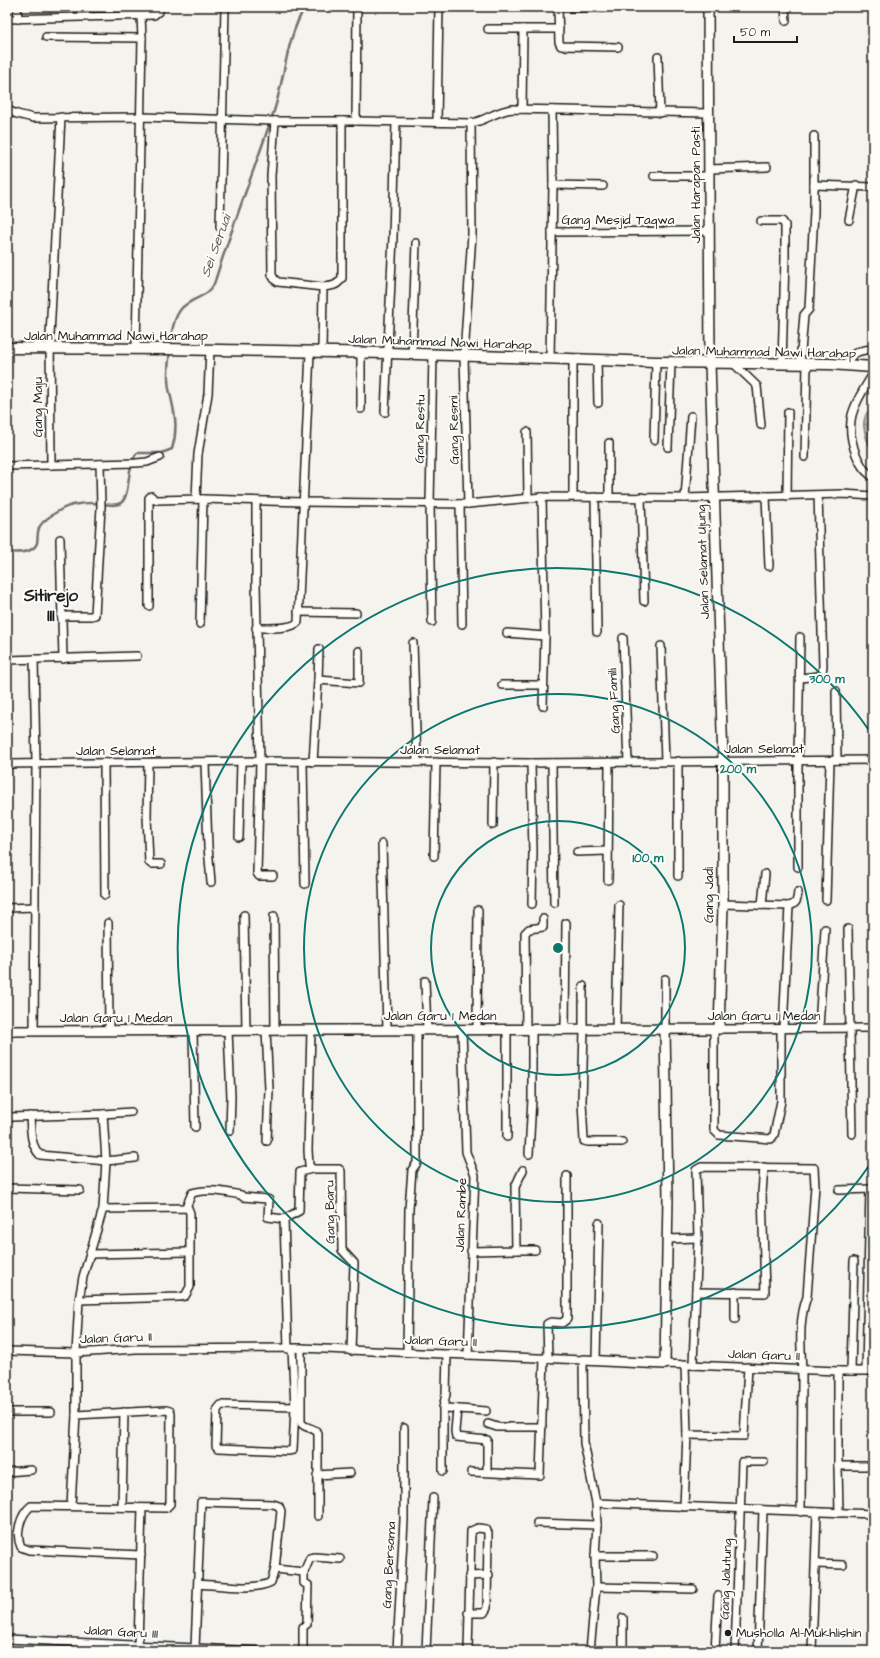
<svg xmlns="http://www.w3.org/2000/svg" width="880" height="1658" font-family="'Architects Daughter',sans-serif">
  <style>
    .water { fill: url(#water-ripples); stroke: #72716f }
    .lines { fill: none; stroke-linecap: round; stroke-linejoin: round }
    .stream { stroke: #72716f; stroke-width: 2.5 }
    .minor-casing { stroke: #1c1c1c; stroke-width: 10 }
    .tertiary-casing { stroke: #1c1c1c; stroke-width: 12 }
    .secondary-casing { stroke: #1c1c1c; stroke-width: 13 }
    .minor { stroke: #fdfcf7; stroke-width: 7 }
    .tertiary { stroke: #fdfcf7; stroke-width: 9 }
    .secondary { stroke: #fdfcf7; stroke-width: 10 }
    .ring { fill: none; stroke: #0f766e; stroke-width: 2 }
    .poi-dot { fill: #1c1c1c; stroke: #fdfcf7; stroke-width: 1.5 }
    .labels { text-anchor: middle; dominant-baseline: central; stroke-width: 4; stroke-linejoin: round; paint-order: stroke }
    .street-label { font-size: 13px; fill: #1c1c1c; stroke: #fdfcf7 }
    .poi-label { font-size: 13px; fill: #1c1c1c; stroke: #fdfcf7; text-anchor: start }
    .water-label { font-size: 14px; font-style: italic; fill: #5c5c5a; stroke: #fdfcf7 }
    .district-label { font-size: 17px; font-weight: bold; fill: #1c1c1c; stroke: #fdfcf7 }
    .centre { fill: #0f766e; stroke: #fdfcf7; stroke-width: 2 }
    .ring-label { font-size: 12px; text-anchor: middle; font-weight: bold; fill: #0f766e; stroke: #fdfcf7; stroke-width: 4; stroke-linejoin: round; paint-order: stroke }
  </style>
  <defs>
    <pattern id="water-ripples" width="26" height="14" patternUnits="userSpaceOnUse"><rect width="26" height="14" fill="#abaaa6"/><path d="M2 4q2-2 4 0t4 0M15 11q2-2 4 0t4 0" fill="none" stroke="#8a8a86"/></pattern>
  </defs>
  <rect width="100%" height="100%" fill="#f4f3ee"/>
  <filter id="ink" filterUnits="userSpaceOnUse"><feTurbulence type="fractalNoise" baseFrequency=".025" numOctaves="2"/><feDisplacementMap in="SourceGraphic" scale="8" xChannelSelector="R" yChannelSelector="G"/><feConvolveMatrix kernelMatrix="1 2 1 2 8 2 1 2 1" color-interpolation-filters="sRGB"/></filter>
  <g filter="url(#ink)">
    <!-- water -->
    <path class="water" d="M873,406V454C866,439 856,419 873,406Z"/>
    <g class="lines">
      <!-- stream -->
      <g class="stream">
        <path d="M170,346C171,334 173,319 181,309C191,297 210,298 215,281C233,224 255,168 274,111C285,77 286,39 305,7"/>
        <path d="M7,552C16,553 33,554 37,543C38,538 37,533 39,528C42,520 55,513 62,509C71,504 83,503 92,503C100,503 116,508 122,502C131,493 126,466 137,453H162L172,449C179,427 174,410 169,389C167,377 168,364 170,351"/>
      </g>
      <defs>
        <g id="minor">
          <path d="M17,7L18,19"/>
          <path d="M558,7L559,42L561,46L618,47"/>
          <path d="M785,7L786,21"/>
          <path d="M558,8L632,7"/>
          <path d="M7,19L154,15L159,11L160,7"/>
          <path d="M488,29H559"/>
          <path d="M46,37L142,38"/>
          <path d="M658,57L660,113"/>
          <path d="M522,109L523,29"/>
          <path d="M7,110L17,114L33,118L141,117L275,121H356L471,123C486,121 497,110 513,109L708,113"/>
          <path d="M275,121L271,176L272,275L275,280L278,282L323,287"/>
          <path d="M356,121L357,7"/>
          <path d="M437,122L439,7"/>
          <path d="M709,169L767,167"/>
          <path d="M654,176H709"/>
          <path d="M553,185L603,186"/>
          <path d="M814,185L873,187"/>
          <path d="M849,220L856,185"/>
          <path d="M761,221H782L785,225V258L782,364"/>
          <path d="M220,227L225,7"/>
          <path d="M552,232L709,231"/>
          <path d="M136,349L142,38L141,16"/>
          <path d="M322,352L323,287C332,286 337,286 342,278V121"/>
          <path d="M412,354L416,243"/>
          <path d="M550,359L553,185L552,110"/>
          <path d="M597,360L598,403"/>
          <path d="M734,364L757,386L761,425"/>
          <path d="M800,364L804,315L809,309L814,211V136"/>
          <path d="M847,365C850,352 861,350 873,349"/>
          <path d="M873,374C865,387 856,400 852,415C848,431 853,452 862,466C864,470 869,474 873,477"/>
          <path d="M361,409V353"/>
          <path d="M385,412L393,237L396,122"/>
          <path d="M527,432L528,497"/>
          <path d="M654,440L656,362"/>
          <path d="M609,443V497"/>
          <path d="M668,447L671,363"/>
          <path d="M805,457L807,364"/>
          <path d="M51,465L50,336L61,117"/>
          <path d="M7,466L136,463L147,462L160,457"/>
          <path d="M573,496V359"/>
          <path d="M766,496L769,566"/>
          <path d="M787,496L788,412"/>
          <path d="M542,497L545,636L543,706"/>
          <path d="M595,497L597,632"/>
          <path d="M641,497L644,601"/>
          <path d="M685,498L691,416"/>
          <path d="M196,499L198,454L208,394L210,349"/>
          <path d="M256,501V584L260,761L257,873L259,876H273"/>
          <path d="M460,504L462,624"/>
          <path d="M468,504L464,356L472,234L471,123"/>
          <path d="M60,539L63,659"/>
          <path d="M149,606V498L151,496L155,500L203,499L303,502L468,504L542,497L685,498L843,494L873,496"/>
          <path d="M298,612L356,613"/>
          <path d="M61,616H91L95,615L101,507L100,464"/>
          <path d="M432,622L430,503L433,354"/>
          <path d="M200,624L203,499"/>
          <path d="M256,628C265,628 293,629 298,622L310,352"/>
          <path d="M507,633L545,636"/>
          <path d="M623,638L628,762"/>
          <path d="M413,643L417,762"/>
          <path d="M661,646L665,761"/>
          <path d="M7,660L137,656"/>
          <path d="M800,678L819,676L822,672L823,666L818,495"/>
          <path d="M318,680L319,649"/>
          <path d="M502,685H543"/>
          <path d="M836,691L837,760"/>
          <path d="M303,762L305,884"/>
          <path d="M313,762L318,680L359,683V651"/>
          <path d="M104,763L105,895"/>
          <path d="M148,763L147,816L149,862L151,864H161"/>
          <path d="M205,763L208,847L211,882"/>
          <path d="M531,763L533,852L532,904"/>
          <path d="M552,763L554,903"/>
          <path d="M7,764L260,761L531,763L873,760"/>
          <path d="M493,825L494,762"/>
          <path d="M239,837L241,762"/>
          <path d="M382,844L387,1029"/>
          <path d="M577,852L607,851"/>
          <path d="M434,856L436,762"/>
          <path d="M798,867V761L800,637"/>
          <path d="M678,876V761"/>
          <path d="M608,880L609,762"/>
          <path d="M826,900L830,761"/>
          <path d="M723,904L789,906C797,904 797,900 798,892"/>
          <path d="M762,905L765,874"/>
          <path d="M7,908L35,907"/>
          <path d="M244,915L246,1030"/>
          <path d="M274,916L275,1030"/>
          <path d="M108,923L109,1030"/>
          <path d="M848,929L852,1134"/>
          <path d="M425,981L427,1029"/>
          <path d="M819,1028L825,929"/>
          <path d="M462,1029L466,1152L475,1175L468,1355"/>
          <path d="M477,1029L478,910"/>
          <path d="M507,1029V1137"/>
          <path d="M616,1029L619,905"/>
          <path d="M665,1029V979"/>
          <path d="M714,1029V1130L719,1135L771,1139L774,1135L781,1101V1029"/>
          <path d="M719,1029L873,1028"/>
          <path d="M783,1029L789,906"/>
          <path d="M266,1030L269,1089L267,1141"/>
          <path d="M311,1030L308,1150L309,1165L312,1169"/>
          <path d="M526,1030L525,933L529,929L543,927V919"/>
          <path d="M565,1030L566,923"/>
          <path d="M583,1030V986"/>
          <path d="M584,1030L582,1101L584,1141L588,1142H622"/>
          <path d="M34,1031L36,762L34,659"/>
          <path d="M193,1031L195,1127"/>
          <path d="M228,1031L231,1097L230,1131"/>
          <path d="M30,1116C31,1130 30,1145 40,1155L106,1161L135,1158"/>
          <path d="M11,1117L103,1114L131,1112"/>
          <path d="M529,1154L532,1099V1030"/>
          <path d="M7,1188L80,1190"/>
          <path d="M839,1190L873,1189"/>
          <path d="M186,1207L192,1193C207,1188 226,1192 241,1195L243,1197L267,1199L269,1200L268,1217L284,1219L299,1211L300,1172L312,1169H339L341,1171L342,1250L354,1263L351,1351"/>
          <path d="M284,1219L288,1349"/>
          <path d="M668,1239L698,1238"/>
          <path d="M516,1250H535"/>
          <path d="M471,1251L516,1250L515,1187L523,1170"/>
          <path d="M90,1254L189,1252"/>
          <path d="M696,1292L765,1293L762,1193L764,1167"/>
          <path d="M79,1300L179,1297L185,1296L190,1287V1213L188,1208L103,1209"/>
          <path d="M735,1319V1292"/>
          <path d="M301,1348V1423C306,1429 314,1427 318,1433V1516"/>
          <path d="M292,1349L295,1407L293,1450L288,1451L219,1448L216,1446L217,1410L221,1405L295,1407"/>
          <path d="M7,1351L76,1353L136,1349L301,1348L583,1360L584,1443L596,1503L597,1525L595,1556L596,1587L590,1651"/>
          <path d="M407,1352L409,1209L412,1170L417,1163V1029"/>
          <path d="M548,1358L547,1324L551,1322L562,1323L567,1319V1176"/>
          <path d="M596,1360L599,1223"/>
          <path d="M665,1364L838,1371H873"/>
          <path d="M693,1365L698,1238L696,1170L701,1167L814,1168L815,1186L807,1297C797,1324 802,1351 802,1379C802,1423 801,1467 801,1512"/>
          <path d="M866,1370L870,1189"/>
          <path d="M838,1371V1466"/>
          <path d="M851,1371L854,1261"/>
          <path d="M446,1408L486,1411"/>
          <path d="M457,1409L455,1431L456,1437L487,1440V1472"/>
          <path d="M7,1412H51"/>
          <path d="M76,1415L166,1410L170,1411L171,1414L170,1504L166,1508L31,1506C20,1515 15,1534 21,1547L29,1550L141,1555"/>
          <path d="M488,1424L497,1427H542"/>
          <path d="M687,1435L744,1436L748,1367"/>
          <path d="M443,1471V1408L446,1394L447,1354"/>
          <path d="M7,1472L31,1470"/>
          <path d="M471,1472L540,1475L544,1358"/>
          <path d="M317,1475L350,1473"/>
          <path d="M596,1503L873,1514"/>
          <path d="M71,1506L76,1415V1353L79,1300L83,1277L103,1209L106,1161L103,1114"/>
          <path d="M122,1507L124,1412"/>
          <path d="M684,1507L687,1435L685,1364"/>
          <path d="M839,1513L838,1466H866"/>
          <path d="M537,1523L597,1525"/>
          <path d="M595,1556H653"/>
          <path d="M816,1564L843,1565"/>
          <path d="M275,1569L304,1572L310,1558L315,1557L340,1559"/>
          <path d="M469,1576L489,1575"/>
          <path d="M596,1587L693,1589"/>
          <path d="M7,1639L258,1651"/>
          <path d="M138,1645L142,1508"/>
          <path d="M195,1648L201,1502L273,1504L279,1506L281,1511L275,1569L271,1582C256,1591 217,1585 198,1584"/>
          <path d="M303,1651V1627L307,1624L308,1585L304,1583V1572"/>
          <path d="M397,1651L404,1520V1428"/>
          <path d="M426,1651L433,1498"/>
          <path d="M468,1651L471,1531L478,1528L486,1529L488,1533L487,1608L484,1613H468"/>
          <path d="M623,1651V1618"/>
          <path d="M715,1651L718,1596"/>
          <path d="M735,1651L742,1462H764"/>
          <path d="M758,1651L763,1510"/>
          <path d="M812,1651L817,1512"/>
        </g>
        <g id="tertiary">
          <path d="M7,1031L719,1029L723,906V761L710,363L708,7"/>
          <path d="M583,1360L665,1364L668,1197L665,1029"/>
        </g>
        <path id="secondary" d="M7,348L165,349L388,353L656,362L830,364L873,367"/>
      </defs>
      <!-- minor casing -->
      <use href="#minor" class="minor-casing"/>
      <!-- tertiary casing -->
      <use href="#tertiary" class="tertiary-casing"/>
      <!-- secondary casing -->
      <use href="#secondary" class="secondary-casing"/>
      <!-- minor -->
      <use href="#minor" class="minor"/>
      <!-- tertiary -->
      <use href="#tertiary" class="tertiary"/>
      <!-- secondary -->
      <use href="#secondary" class="secondary"/>
    </g>
  </g>
  <!-- distance rings -->
  <g class="ring">
    <circle cx="558" cy="948" r="127"/>
    <circle cx="558" cy="948" r="254"/>
    <path d="M871 1163A380 380 0 1 1 871 733"/>
  </g>
  <!-- markers -->
  <circle class="poi-dot" cx="728" cy="1633" r="4"/>
  <g class="labels">
    <!-- street labels -->
    <g class="street-label">
      <text transform="translate(696 185) rotate(-90)">Jalan Harapan Pasti</text>
      <text x="618" y="220">Gang Mesjid Taqwa</text>
      <text x="116" y="336">Jalan Muhammad Nawi Harahap</text>
      <text transform="translate(440 342) rotate(2)">Jalan Muhammad Nawi Harahap</text>
      <text transform="translate(764 352) rotate(1)">Jalan Muhammad Nawi Harahap</text>
      <text transform="translate(38 407) rotate(-90)">Gang Maju</text>
      <text transform="translate(420 429) rotate(-89)">Gang Restu</text>
      <text transform="translate(454 430) rotate(-91)">Gang Resmi</text>
      <text transform="translate(703 562) rotate(-92)">Jalan Selamat Ujung</text>
      <text transform="translate(614 701) rotate(-93)">Gang Famili</text>
      <text x="764" y="749">Jalan Selamat</text>
      <text x="440" y="750">Jalan Selamat</text>
      <text x="116" y="751">Jalan Selamat</text>
      <text transform="translate(709 895) rotate(-90)">Gang Jadi</text>
      <text x="440" y="1016">Jalan Garu 1 Medan</text>
      <text x="764" y="1016">Jalan Garu 1 Medan</text>
      <text x="116" y="1018">Jalan Garu 1 Medan</text>
      <text transform="translate(330 1212) rotate(-91)">Gang Baru</text>
      <text transform="translate(461 1215) rotate(-88)">Jalan Rambe</text>
      <text transform="translate(116 1338) rotate(-2)">Jalan Garu II</text>
      <text transform="translate(441 1341) rotate(2)">Jalan Garu II</text>
      <text transform="translate(764 1355) rotate(2)">Jalan Garu II</text>
      <text transform="translate(389 1565) rotate(-87)">Gang Bersama</text>
      <text transform="translate(726 1579) rotate(-88)">Gang Jalutung</text>
      <text transform="translate(121 1632) rotate(3)">Jalan Garu III</text>
    </g>
    <!-- poi labels -->
    <g class="poi-label">
      <text x="736" y="1633">Musholla Al-Mukhlishin</text>
    </g>
    <!-- water labels -->
    <g class="water-label">
      <text transform="translate(216 246) rotate(-70)">Sei Seruai</text>
    </g>
    <!-- district labels -->
    <g class="district-label">
      <text x="51" y="596">Sitirejo<tspan x="51" dy="20">III</tspan></text>
    </g>
  </g>
  <circle cx="558" cy="948" r="6" class="centre"/>
  <g class="ring-label">
    <text x="827" y="683">300 m</text>
    <text x="738" y="773">200 m</text>
    <text x="648" y="862">100 m</text>
  </g>
  <!-- margin -->
  <rect width="880" height="1658" fill="none" stroke="#fdfcf7" stroke-width="24"/>
  <rect x="12" y="12" width="856" height="1634" fill="none" stroke="#1c1c1c" stroke-width="1.5" filter="url(#ink)"/>
  <!-- scale -->
  <path d="M734 36v6h63v-6" fill="none" stroke="#1c1c1c" stroke-width="2"/>
  <text x="740" y="36" font-size="12" fill="#1c1c1c" stroke="#fdfcf7" stroke-width="3" paint-order="stroke">50 m</text>
</svg>
